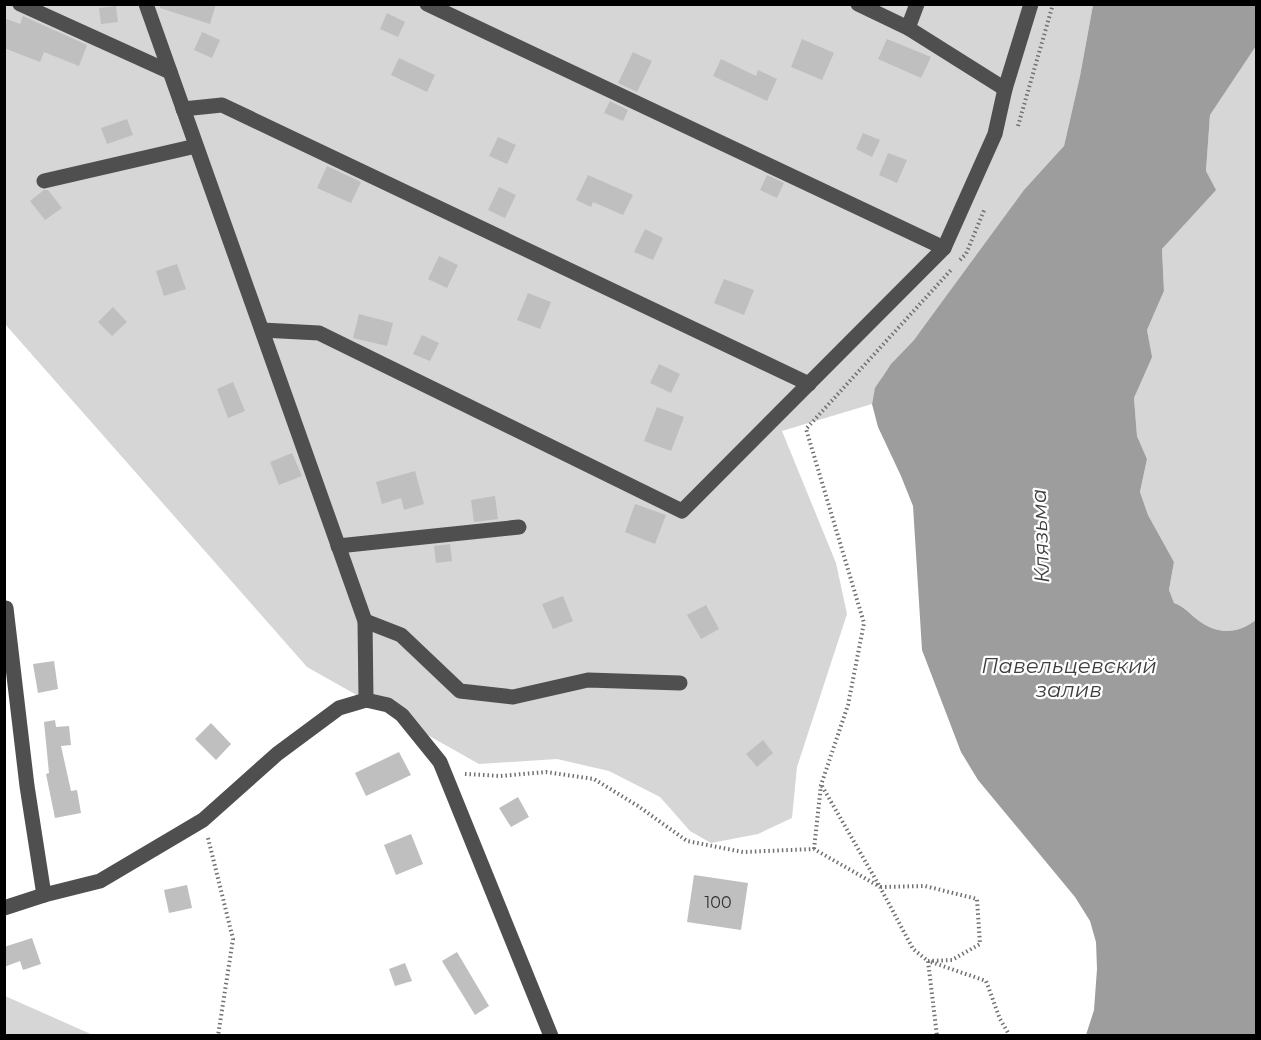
<svg xmlns="http://www.w3.org/2000/svg" width="1261" height="1040" font-family="Montserrat,sans-serif">
  <style>
    .green { fill: #d6d6d6 }
    .water { fill: #9d9d9d }
    .building { fill: #bfbfbf }
    .lines { fill: none; stroke-linecap: round; stroke-linejoin: round }
    .path { stroke: #717171; stroke-width: 4; stroke-dasharray: 1.5 3; stroke-linecap: butt }
    .minor { stroke: #4f4f4f; stroke-width: 15 }
    .labels { text-anchor: middle; dominant-baseline: central; stroke-width: 4.5; stroke-linejoin: round; paint-order: stroke }
    .number-label { font-size: 16px; fill: #303030 }
    .water-label { font-size: 21px; font-style: italic; fill: #3e3e3e; stroke: #fff }
  </style>
  <rect width="100%" height="100%" fill="#fff"/>
  <!-- green -->
  <g class="green">
    <path d="M4,5H1093L1080,76L1064,146L914,340C895,360 877,376 872,404L782,431L836,563L847,614L797,767L792,818L758,834L711,843L690,831L660,797L609,771L557,759L479,764L307,667L5,324Z"/>
    <path d="M1256,46V620C1235,636 1214,634 1194,617C1186,610 1184,606 1174,603L1169,590L1174,562L1148,515L1140,492L1147,459L1137,436L1134,398L1151,357L1147,330L1164,291L1162,249L1215,190L1206,171L1210,115Z"/>
    <path d="M5,996L93,1035H5Z"/>
  </g>
  <!-- water -->
  <path class="water" d="M1093,5H1256V46L1210,115L1206,171L1216,190L1162,249L1164,291L1147,330L1152,357L1134,398L1137,436L1147,459L1140,492L1148,515L1174,562L1169,590L1174,603C1183,606 1186,610 1194,617C1214,634 1235,636 1256,620V1035H1086L1094,1010L1097,969L1096,942L1090,921L1075,897L978,780L961,752L922,650L913,506L901,476L878,427L872,404L875,388L891,364L914,340L1024,190L1064,146L1080,76Z"/>
  <!-- building -->
  <g class="building">
    <path d="M161,4H216L210,24L160,8Z"/>
    <path d="M116,6L118,22L101,24L99,8Z"/>
    <path d="M387,13L405,22L398,37L380,29Z"/>
    <path d="M23,16L87,45L79,66L44,52L40,62L4,48V18L20,24Z"/>
    <path d="M202,32L220,40L212,58L194,50Z"/>
    <path d="M802,39L834,53L822,80L791,67Z"/>
    <path d="M887,39L931,57L921,78L878,59Z"/>
    <path d="M633,52L652,61L637,92L618,83Z"/>
    <path d="M399,58L435,75L427,92L391,75Z"/>
    <path d="M721,59L756,76L758,70L777,79L767,101L713,76Z"/>
    <path d="M610,101L628,110L623,121L604,113Z"/>
    <path d="M127,119L133,135L107,144L101,128Z"/>
    <path d="M863,133L880,140L872,157L856,149Z"/>
    <path d="M498,137L516,145L507,164L489,156Z"/>
    <path d="M888,153L907,160L897,183L879,175Z"/>
    <path d="M327,166L361,182L351,203L317,188Z"/>
    <path d="M588,175L633,195L623,215L593,202L591,207L576,200Z"/>
    <path d="M767,175L784,183L777,198L760,190Z"/>
    <path d="M499,187L516,195L505,218L488,210Z"/>
    <path d="M44,190H48L62,208L45,220L30,201Z"/>
    <path d="M645,229L663,238L653,260L634,252Z"/>
    <path d="M439,256L458,265L447,288L428,279Z"/>
    <path d="M177,264L186,289L164,296L156,271Z"/>
    <path d="M724,279L754,290L744,315L714,303Z"/>
    <path d="M528,293L551,302L540,329L517,320Z"/>
    <path d="M113,307L127,322L112,336L98,322Z"/>
    <path d="M359,314L393,323L387,346L353,338Z"/>
    <path d="M422,335L439,343L430,361L413,354Z"/>
    <path d="M659,364L680,374L671,393L650,383Z"/>
    <path d="M233,382L245,411L228,418L217,389Z"/>
    <path d="M657,407L684,417L671,451L644,441Z"/>
    <path d="M292,453L302,476L279,485L270,462Z"/>
    <path d="M415,471L424,504L404,510L401,498L382,504L376,482Z"/>
    <path d="M495,496L498,519L474,522L471,500Z"/>
    <path d="M635,504L666,515L655,544L625,532Z"/>
    <path d="M450,544L452,561L436,563L434,546Z"/>
    <path d="M563,596L573,621L553,629L542,604Z"/>
    <path d="M706,605L719,629L701,639L687,615Z"/>
    <path d="M54,661L58,689L38,693L33,664Z"/>
    <path d="M55,720L56,727L69,726L71,745L61,746L71,791L77,790L81,813L55,818L46,774L49,773L44,722Z"/>
    <path d="M211,723L231,744L216,760L195,739Z"/>
    <path d="M763,740L773,753L757,767L746,754Z"/>
    <path d="M399,752L411,775L366,796L355,773Z"/>
    <path d="M518,797L529,817L511,827L499,808Z"/>
    <path d="M411,834L423,864L396,875L384,845Z"/>
    <path d="M694,875L748,883L741,930L687,922Z"/>
    <path d="M187,885L192,908L169,913L164,890Z"/>
    <path d="M32,938L41,964L23,970L20,961L4,967V947Z"/>
    <path d="M457,952L489,1006L475,1015L442,961Z"/>
    <path d="M405,963L412,981L395,986L389,969Z"/>
  </g>
  <g class="lines">
    <!-- path -->
    <g class="path">
      <path d="M1018,126L1053,4"/>
      <path d="M960,260L966,254L985,208"/>
      <path d="M465,774L500,776L546,772L594,779L638,806L687,841L743,852L814,849L880,887L913,949L928,961L937,1036"/>
      <path d="M822,786L880,887L925,886L977,899L980,944L952,960L928,961"/>
      <path d="M208,838L233,939L218,1036"/>
      <path d="M814,849L821,785L848,705L864,623L806,429L951,270"/>
      <path d="M931,962L986,981L1000,1019L1010,1036"/>
    </g>
    <!-- minor -->
    <g class="minor">
      <path d="M20,4L170,72"/>
      <path d="M427,4L944,248"/>
      <path d="M858,4L908,28L1005,89"/>
      <path d="M908,28L917,4"/>
      <path d="M183,109L222,105L809,384"/>
      <path d="M44,181L196,146"/>
      <path d="M262,330L319,333L682,511L944,248L995,134L1005,89L1031,4"/>
      <path d="M338,546L519,527"/>
      <path d="M6,608L27,786L44,895"/>
      <path d="M365,621L401,635L460,691L513,697L588,680L680,683"/>
      <path d="M366,700L388,705L402,715L440,762L551,1036"/>
      <path d="M4,908L44,895L100,881L203,820L277,754L339,708L366,700L365,621L146,4"/>
    </g>
  </g>
  <g class="labels">
    <!-- number labels -->
    <g class="number-label">
      <text x="718" y="902">100</text>
    </g>
    <!-- water labels -->
    <g class="water-label">
      <text transform="translate(1040 536) rotate(-92)">Клязьма</text>
      <text x="1069" y="665">Павельцевский<tspan x="1069" dy="24">залив</tspan></text>
    </g>
  </g>
  <!-- border -->
  <rect width="1261" height="1040" fill="none" stroke="#000000" stroke-width="12"/>
</svg>
